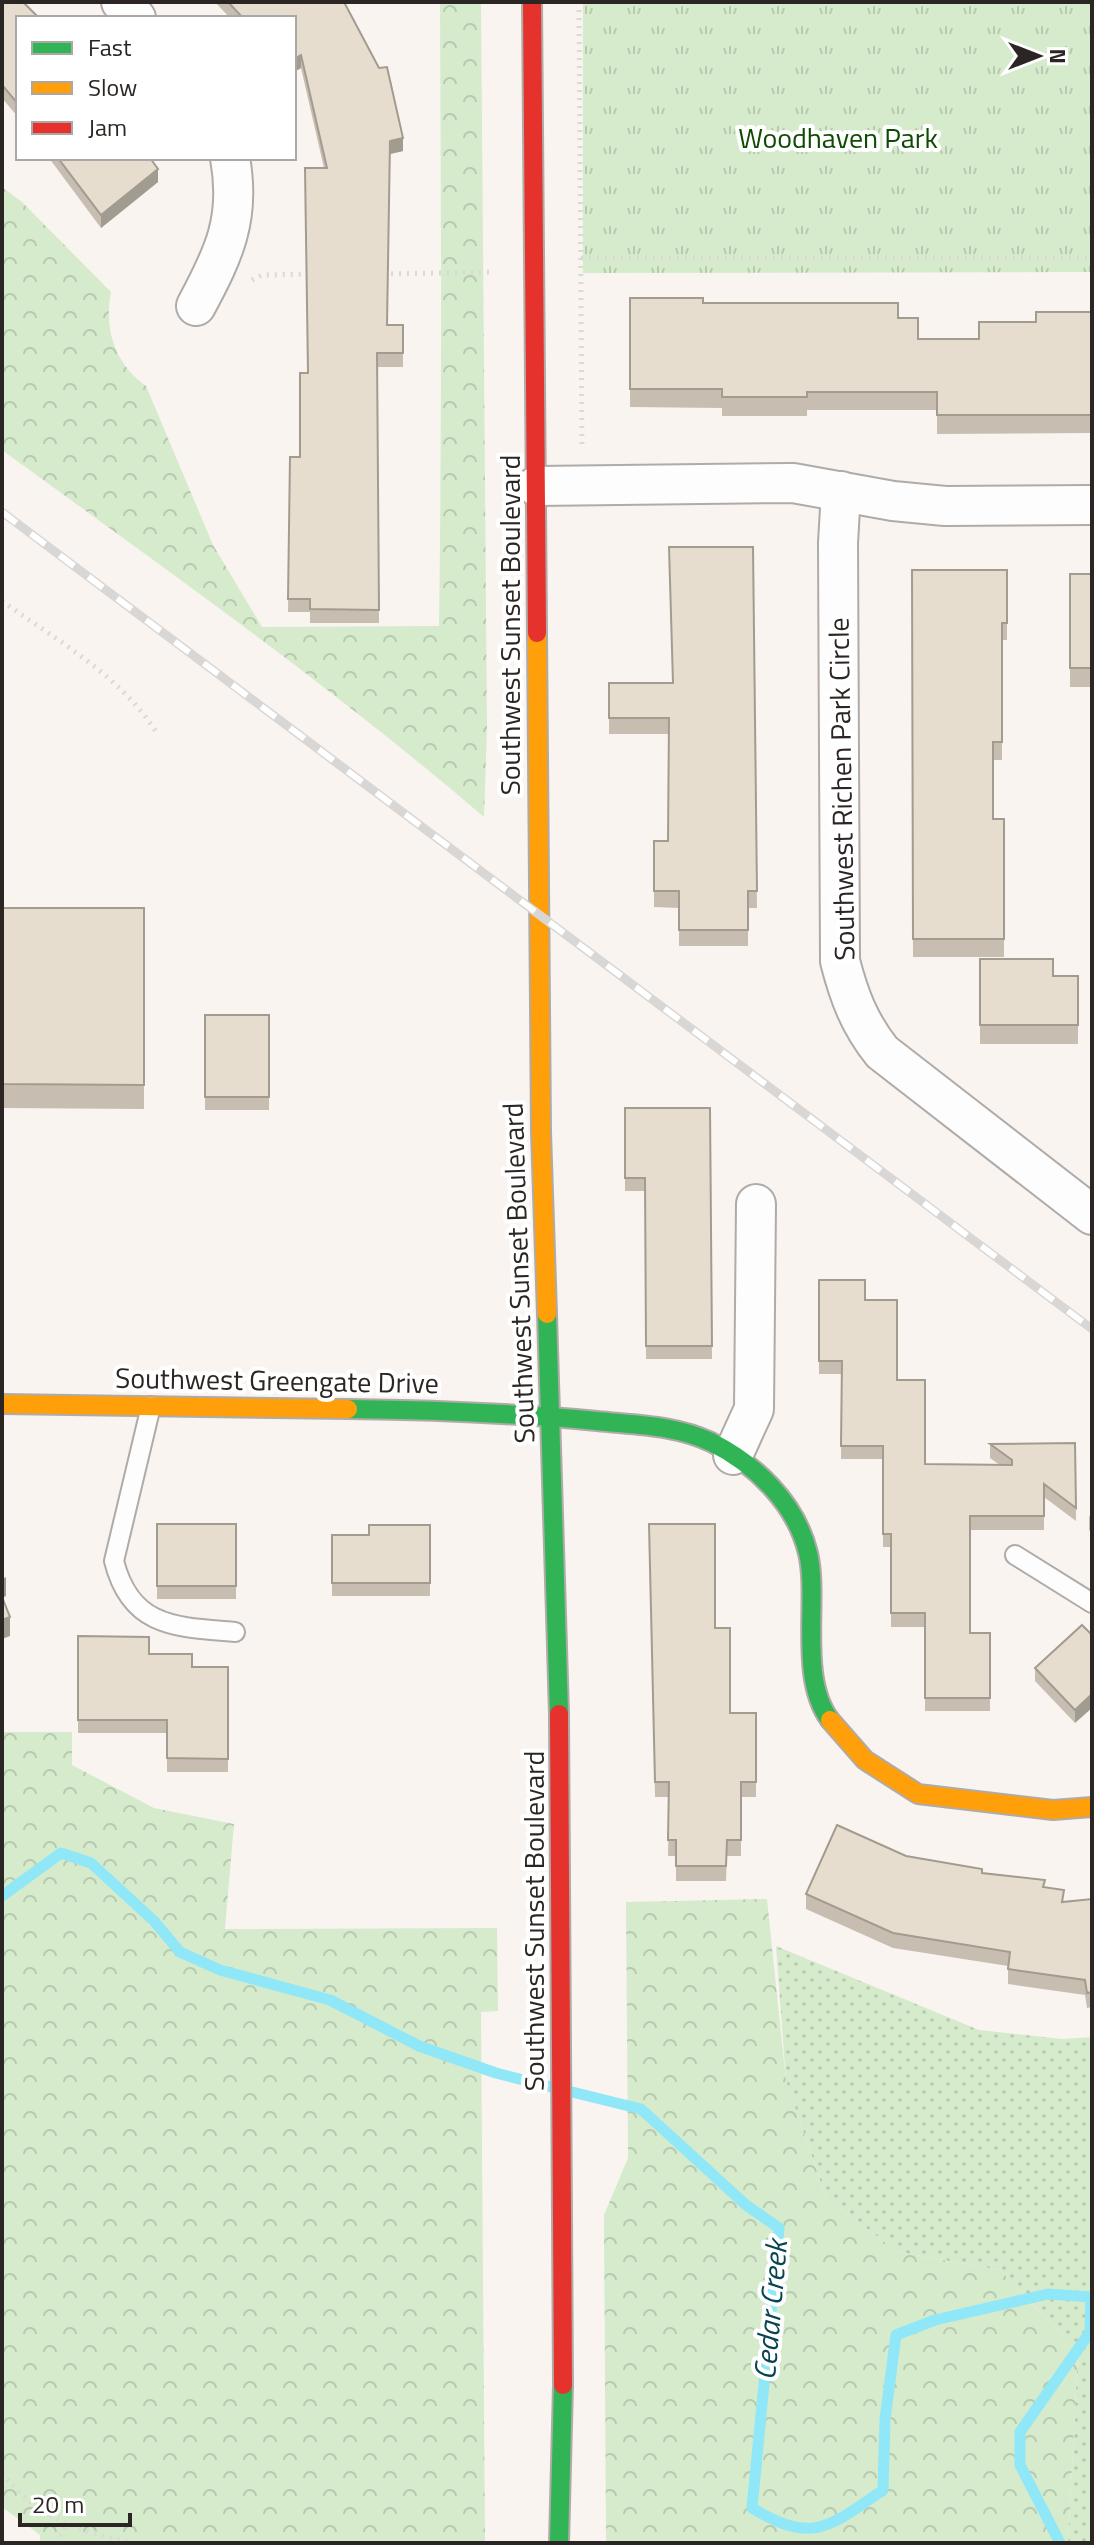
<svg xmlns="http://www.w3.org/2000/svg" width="1094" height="2545" font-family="'Titillium Web',sans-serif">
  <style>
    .grass { fill: url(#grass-dots) }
    .forest { fill: url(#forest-crowns) }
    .park { fill: url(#park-tufts) }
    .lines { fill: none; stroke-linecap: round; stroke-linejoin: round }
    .stream { stroke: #8fe7f8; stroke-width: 11 }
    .lane-casing { stroke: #afaba8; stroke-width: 22 }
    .street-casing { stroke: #afaba8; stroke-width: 42 }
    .fast-casing { stroke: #afaba8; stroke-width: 22 }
    .slow-casing { stroke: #afaba8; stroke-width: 22 }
    .jam-casing { stroke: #afaba8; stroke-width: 22 }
    .path { stroke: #dbd9d7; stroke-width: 5; stroke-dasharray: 2 6; stroke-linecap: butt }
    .lane { stroke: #fefdfd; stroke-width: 18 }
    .street { stroke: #fefdfd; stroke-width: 38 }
    .fast { stroke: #30b455; stroke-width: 18 }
    .slow { stroke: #ff9f0a; stroke-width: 18 }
    .jam { stroke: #e5322d; stroke-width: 18 }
    .rail-casing { stroke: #d9d7d6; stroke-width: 9 }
    .rail { stroke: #fff; stroke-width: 6; stroke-dasharray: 18; stroke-linecap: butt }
    .wall { fill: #c7beb1 }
    .shaded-wall { fill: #a29b90 }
    .building { fill: #e7ddce; stroke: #a29b90; stroke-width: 2 }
    .labels { text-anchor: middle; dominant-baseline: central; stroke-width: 8; stroke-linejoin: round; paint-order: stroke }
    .park-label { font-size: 28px; fill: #0e4b00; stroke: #fff }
    .street-label { font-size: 28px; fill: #2b2623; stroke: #fff }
    .water-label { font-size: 30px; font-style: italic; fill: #084550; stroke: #fff }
  </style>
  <defs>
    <pattern id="grass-dots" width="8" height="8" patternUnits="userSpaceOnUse" patternTransform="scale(2)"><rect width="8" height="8" fill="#d5ebcc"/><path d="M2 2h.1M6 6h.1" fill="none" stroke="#b7c9af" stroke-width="1.8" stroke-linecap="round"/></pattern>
    <pattern id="forest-crowns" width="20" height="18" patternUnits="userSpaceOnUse" patternTransform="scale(2)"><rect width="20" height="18" fill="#d5ebcc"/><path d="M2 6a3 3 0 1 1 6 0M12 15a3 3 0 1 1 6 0" fill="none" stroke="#b7c9af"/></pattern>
    <pattern id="park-tufts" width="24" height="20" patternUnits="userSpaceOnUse" patternTransform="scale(2)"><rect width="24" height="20" fill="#d5ebcc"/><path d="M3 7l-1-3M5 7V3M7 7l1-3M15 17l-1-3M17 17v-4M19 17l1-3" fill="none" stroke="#b7c9af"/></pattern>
  </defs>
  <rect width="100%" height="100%" fill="#faf4f0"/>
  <!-- grass -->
  <path class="grass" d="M776,1946L979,2030L1062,2039L1092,2037V2543H1068L1078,2352L1000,2270L898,2252L826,2198L786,2081Z"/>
  <!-- forest -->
  <g class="forest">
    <path d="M440,2H481L487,728L484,817C330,685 165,569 2,450V187L22,202L111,292C104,329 114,363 146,386L213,545L262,627L439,626C442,418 441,210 440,2Z"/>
    <path d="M2,1732H72V1765L154,1808L234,1824L225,1929L497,1928L498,2011L481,2012L485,2543H40V2535L2,2507Z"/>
    <path d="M767,1899L786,2081L826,2198L898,2252L1000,2270L1078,2352L1068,2543H606L604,2215L628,2158L626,1902Z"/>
  </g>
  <!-- park -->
  <path class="park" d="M583,2H1092V272L583,273Z"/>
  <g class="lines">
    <!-- stream -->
    <g class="stream">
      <path d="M2,1896L61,1853L91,1863L154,1921L180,1952L220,1970L330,2000L419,2046L496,2073L551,2087"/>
      <path d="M572,2092L641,2109L746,2205L779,2228L752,2508C813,2545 829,2527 883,2490L885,2419L896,2335L935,2320L1048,2294L1091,2297L1090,2332L1020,2432V2465L1060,2543"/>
    </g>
    <defs>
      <g id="lane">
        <path d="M151,1406L114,1561C131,1628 176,1627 235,1632"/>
        <path d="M1015,1555L1092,1603"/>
      </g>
      <g id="street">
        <path d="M121,2L136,18"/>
        <path d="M196,306C224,254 241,218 230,158"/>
        <path d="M536,486L793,483L893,501L945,506L1092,505"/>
        <path d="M841,491L838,543L840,961C849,996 859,1023 882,1052L1092,1215"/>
        <path d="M733,1455L754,1409L756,1204"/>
      </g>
      <g id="fast">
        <path d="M547,1314L559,1714"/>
        <path d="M348,1409C432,1410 514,1413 597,1421C636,1425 675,1425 711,1442C755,1464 796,1503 808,1553C819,1599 798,1678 830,1720"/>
        <path d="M559,2543L563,2385"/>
      </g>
      <g id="slow">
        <path d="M537,633L541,1132L547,1314"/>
        <path d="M2,1404L348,1409"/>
        <path d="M830,1720L865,1760L918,1794L1053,1810L1092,1807"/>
      </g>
      <g id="jam">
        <path d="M532,2L537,633"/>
        <path d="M559,1714L563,2385"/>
      </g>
    </defs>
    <!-- lane casing -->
    <use href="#lane" class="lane-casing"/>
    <!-- street casing -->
    <use href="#street" class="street-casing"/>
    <!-- fast casing -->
    <use href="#fast" class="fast-casing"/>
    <!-- slow casing -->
    <use href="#slow" class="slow-casing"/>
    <!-- jam casing -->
    <use href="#jam" class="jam-casing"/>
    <!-- path -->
    <g class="path">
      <path d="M579,2L582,448"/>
      <path d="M581,258H1092"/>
      <path d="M383,274L494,272"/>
      <path d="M252,280L262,275L313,274"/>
      <path d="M2,601C55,639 121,676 156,732"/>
      <path d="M2,2473C37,2518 80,2531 133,2543"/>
      <path d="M56,2543L66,2526"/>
    </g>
    <!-- lane -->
    <use href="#lane" class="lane"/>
    <!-- street -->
    <use href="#street" class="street"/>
    <!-- fast -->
    <use href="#fast" class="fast"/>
    <!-- slow -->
    <use href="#slow" class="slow"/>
    <!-- jam -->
    <use href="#jam" class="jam"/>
    <defs>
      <path id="rail" d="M2,512L1092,1329"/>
    </defs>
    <!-- rail casing -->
    <use href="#rail" class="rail-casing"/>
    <!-- rail -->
    <use href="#rail" class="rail"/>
  </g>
  <!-- wall -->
  <g class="wall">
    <path d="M2,2L18,18V117L2,98Z"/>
    <path d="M215,2H344L403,151L390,154L387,325H403V367H377L379,623H310V612H288L290,457H300L308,373L324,168L301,68L294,72V18H230Z"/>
    <path d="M49,158H150L158,182L101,228Z"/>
    <path d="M630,298L898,318L918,339H979L1036,322L1092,312V433L937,434V410H807V416H722V408L630,407Z"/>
    <path d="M753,547L757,908H748V946H679V908L654,907V841H668L669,734H609V683H672Z"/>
    <path d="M912,570H1007V640H1002V760H993V819H1004V957H913Z"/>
    <rect x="1070" y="574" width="22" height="113"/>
    <path d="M2,908H144V1109L2,1108Z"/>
    <path d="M980,959L1053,976H1078V1044H980Z"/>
    <rect x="205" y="1015" width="64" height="95"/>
    <path d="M625,1108H710L712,1359H646L645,1191H625Z"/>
    <path d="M819,1280L865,1300L897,1380L925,1464L1000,1465L990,1458V1444L1075,1443L1076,1521L1044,1497V1530H970V1633H990V1711H925V1627H891V1547H883V1459H841L842,1374H819Z"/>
    <path d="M1092,1512V1533L1089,1530V1517Z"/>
    <rect x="157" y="1524" width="79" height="75"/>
    <path d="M649,1524L715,1628L730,1713H756V1797H741V1856H727L726,1881H676V1856H668L669,1797H655Z"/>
    <path d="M430,1525V1596H332V1535H369Z"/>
    <path d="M1082,1625L1075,1723L1035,1681V1668Z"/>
    <path d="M78,1636L149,1654L192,1667H228V1772H167V1733H78Z"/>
    <path d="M982,1873L1045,1888L1064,1902L1092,1899V2007L1087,2008L1085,1995L1008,1984V1966L893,1948L806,1909V1894Z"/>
  </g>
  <!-- shaded-wall -->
  <g class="shaded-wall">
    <path d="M301,55V68L294,72V59Z"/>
    <path d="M403,138V151L390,154V141Z"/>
    <path d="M158,169V182L101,228V215Z"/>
    <path d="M6,1577V1596L2,1598V1579Z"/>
    <path d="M10,1617V1636L2,1639V1620Z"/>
    <path d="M1092,1694V1708L1075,1723V1710Z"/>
  </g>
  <!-- building -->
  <g class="building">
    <path d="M2,2H23L39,18H18V104L2,85Z"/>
    <path d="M228,2H344L379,68L387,67L403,138L390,141L387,325H403V353H377L379,610L310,609V599H288L290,457H300V373H308L305,168H327L301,55L294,59V18H243Z"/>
    <path d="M58,158H150L158,169L101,215Z"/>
    <path d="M630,298H703V303H898V318H918V339H979V322H1036V312H1092V415H937V392H807V397H722V389H630Z"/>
    <path d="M669,547H753L757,891H748V930H679V891H654V841H668L669,718H609V683H673Z"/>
    <path d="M912,570H1007V623H1002V742H993V819H1004V939H913Z"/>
    <rect x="1070" y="574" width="22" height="94"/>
    <path d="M2,908H144V1085L2,1084Z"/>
    <path d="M980,959H1053V976H1078V1025H980Z"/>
    <rect x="205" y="1015" width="64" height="82"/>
    <path d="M625,1108H710L712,1346H646L645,1178H625Z"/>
    <path d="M819,1280H865V1300H897V1380H925V1464L1012,1465V1460L990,1444L1075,1443L1076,1508L1044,1484V1516H970V1633H990V1698H925V1613H891V1534H883V1446H841L842,1361H819Z"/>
    <rect x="157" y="1524" width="79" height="62"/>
    <path d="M649,1524H715V1628H730V1713H756V1782H741V1840H727L726,1866H676V1840H668L669,1782H655Z"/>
    <path d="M369,1525H430V1583H332V1535H369Z"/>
    <path d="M2,1597L10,1617L2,1620Z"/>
    <path d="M1082,1625L1092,1635V1694L1075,1710L1035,1668Z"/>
    <path d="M78,1636L149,1637V1654H192V1667H228V1759L167,1758V1720H78Z"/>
    <path d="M837,1825L906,1856L982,1869V1873L1045,1880L1043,1887L1064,1890L1062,1902L1092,1899V1992L1087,1993L1085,1980L1008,1969L1010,1952L893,1933L806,1894Z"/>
  </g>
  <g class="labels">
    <!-- park labels -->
    <g class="park-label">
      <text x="838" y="137">Woodhaven Park</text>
    </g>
    <!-- street labels -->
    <g class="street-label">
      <text transform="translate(509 625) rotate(-90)">Southwest Sunset Boulevard</text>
      <text transform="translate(841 789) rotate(-91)">Southwest Richen Park Circle</text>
      <text transform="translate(518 1273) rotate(-92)">Southwest Sunset Boulevard</text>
      <text transform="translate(277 1380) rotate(1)">Southwest Greengate Drive</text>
      <text transform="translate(533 1921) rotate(-90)">Southwest Sunset Boulevard</text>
    </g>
    <!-- water labels -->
    <g class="water-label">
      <text transform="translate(770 2310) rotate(-85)">Cedar Creek</text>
    </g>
  </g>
  <!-- border -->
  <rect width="1094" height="2545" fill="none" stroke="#2b2623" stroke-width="8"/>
  <!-- legend -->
  <rect x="16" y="16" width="280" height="144" fill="#ffffff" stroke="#aaa8a7" stroke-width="2"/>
  <rect x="32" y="42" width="40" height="12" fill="#30b455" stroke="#aaa8a7" stroke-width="2"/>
  <text x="88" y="56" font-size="24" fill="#2b2623">Fast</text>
  <rect x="32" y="82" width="40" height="12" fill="#ff9f0a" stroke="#aaa8a7" stroke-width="2"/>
  <text x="88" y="96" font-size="24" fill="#2b2623">Slow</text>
  <rect x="32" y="122" width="40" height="12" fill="#e5322d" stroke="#aaa8a7" stroke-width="2"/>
  <text x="88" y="136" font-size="24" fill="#2b2623">Jam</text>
  <!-- north arrow -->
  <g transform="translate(1038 56) rotate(90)" stroke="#ffffff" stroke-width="6" paint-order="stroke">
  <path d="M0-6L14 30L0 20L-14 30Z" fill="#2b2623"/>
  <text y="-12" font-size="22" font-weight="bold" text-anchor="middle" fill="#2b2623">N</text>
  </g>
  <!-- scale -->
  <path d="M20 2513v12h110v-12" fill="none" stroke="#2b2623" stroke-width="4"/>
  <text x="32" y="2513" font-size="24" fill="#2b2623" stroke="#ffffff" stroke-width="6" paint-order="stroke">20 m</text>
</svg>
